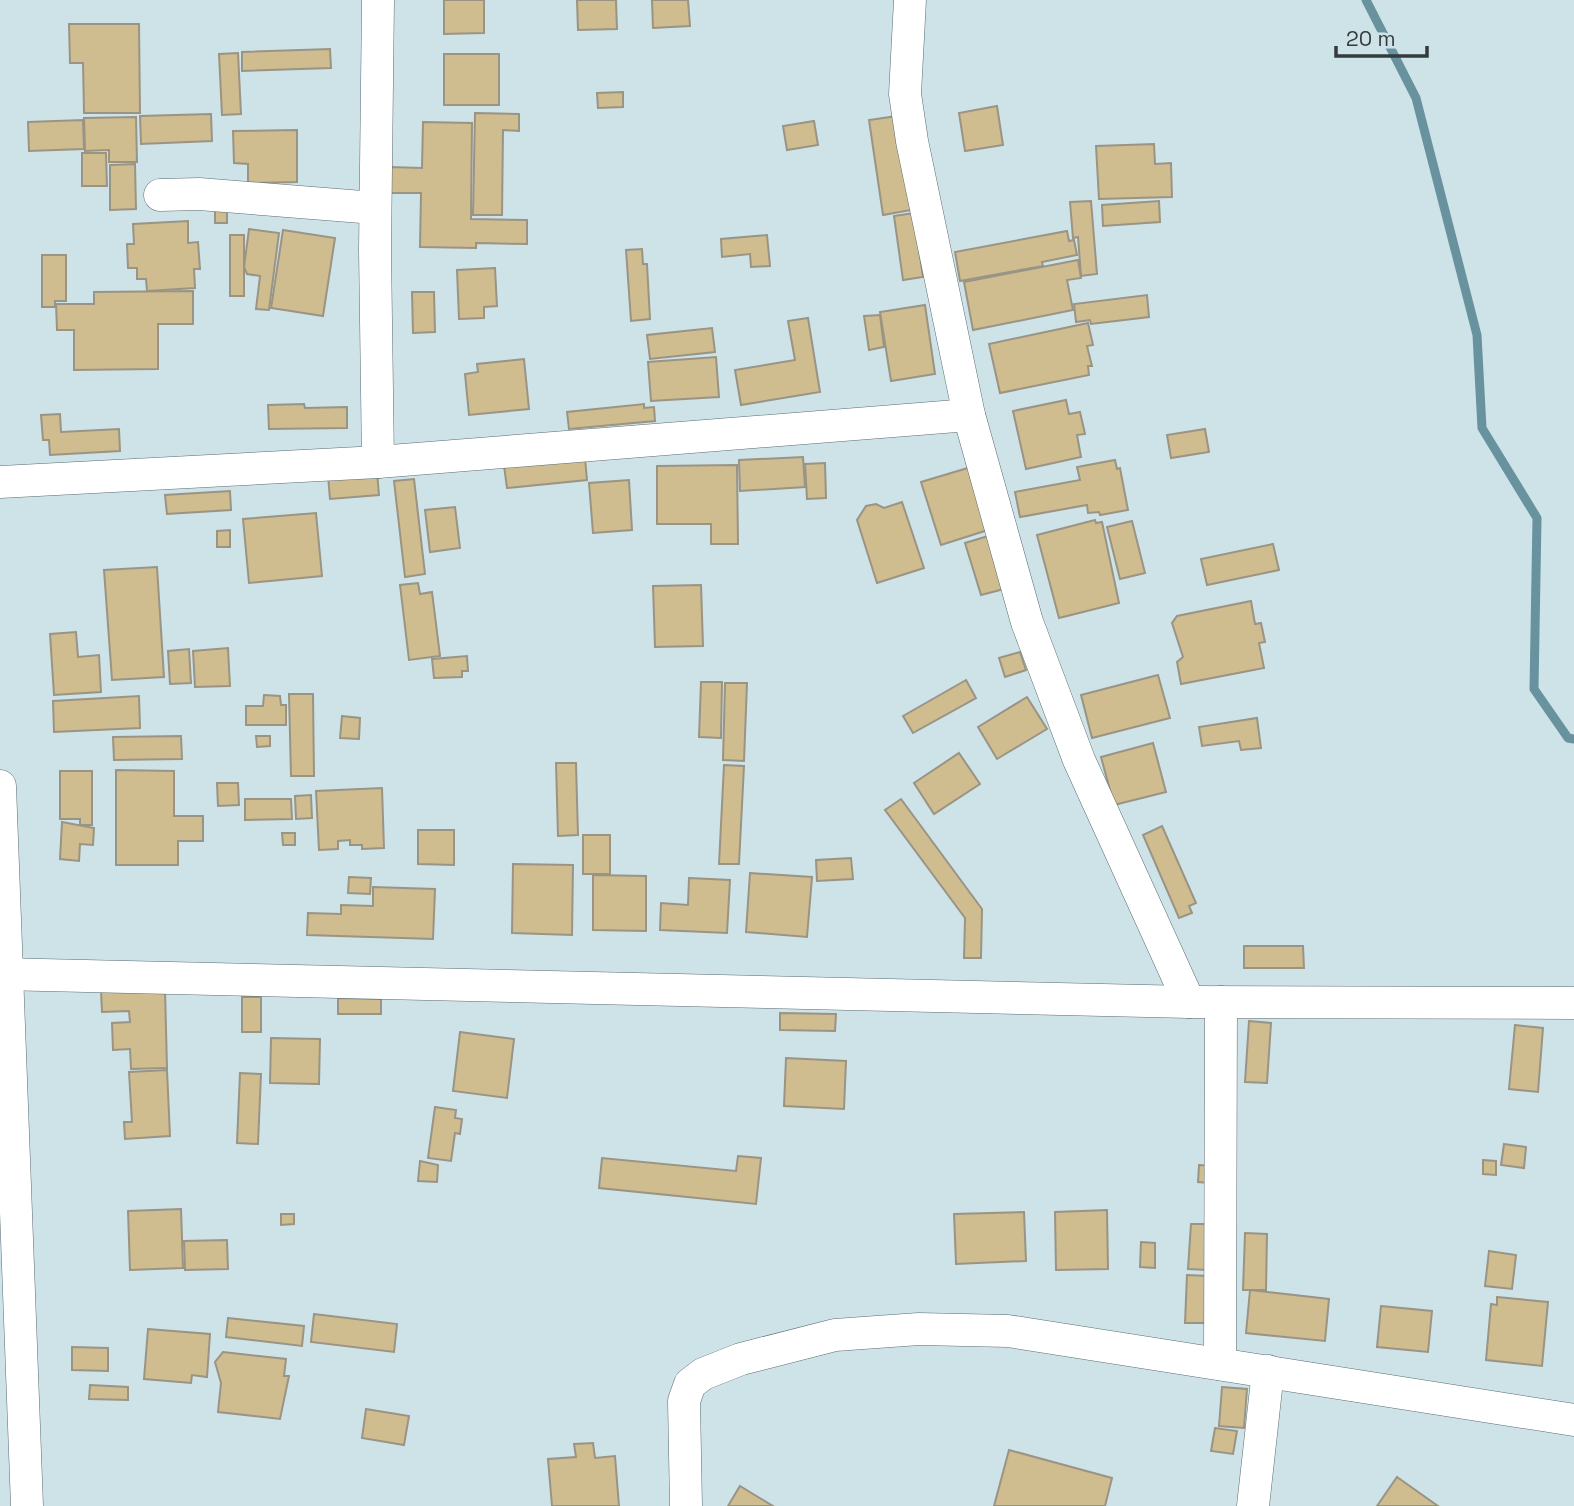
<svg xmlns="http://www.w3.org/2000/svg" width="1574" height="1506" font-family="'Space Grotesk',sans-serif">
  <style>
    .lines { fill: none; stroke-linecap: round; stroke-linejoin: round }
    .stream { stroke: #68929d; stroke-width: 9 }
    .building { fill: #cfbc8f; stroke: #9a9485; stroke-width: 2 }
    .street-casing { stroke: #5a6c71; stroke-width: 33 }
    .street { stroke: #fff; stroke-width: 32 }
  </style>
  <rect width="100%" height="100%" fill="#cee3e8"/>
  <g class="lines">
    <!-- stream -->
    <path class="stream" d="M1366,0L1416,98L1477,335L1482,428L1537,518L1534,689L1568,738L1574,739"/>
  </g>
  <!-- building -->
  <g class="building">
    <path d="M444,0H484V33L444,34Z"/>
    <path d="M577,0H616L617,29L578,30Z"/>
    <path d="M652,0H688L690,26L653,28Z"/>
    <path d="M69,24H139L140,113H84L83,63H70Z"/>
    <path d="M330,49L331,68L242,71V52Z"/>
    <path d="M238,53L241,114L222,115L219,54Z"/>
    <rect x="444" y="54" width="55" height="51"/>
    <path d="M623,92V107L598,108L597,93Z"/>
    <path d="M997,106L1003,145L965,151L959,113Z"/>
    <path d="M475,113L519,114V131L503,130L502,215H473Z"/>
    <path d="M211,114L212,141L141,144L140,116Z"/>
    <path d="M897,116L911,210L883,215L869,120Z"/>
    <path d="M136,117L137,162H109V150L85,151L84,118Z"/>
    <path d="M83,120L84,149L29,151L28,122Z"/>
    <path d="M814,121L818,145L787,150L783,126Z"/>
    <path d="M423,122L472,123L471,219L527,220V244L476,243V248L420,247L421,193H389V167L422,168Z"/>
    <path d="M297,130V182L248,183V164L234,163L233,131Z"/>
    <path d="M1154,144L1155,164L1171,163L1172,197L1099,199L1096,146Z"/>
    <path d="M82,153H106L107,186H82Z"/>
    <path d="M135,164L136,209L110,210V165Z"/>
    <path d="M1091,201L1097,274L1081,276L1078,237L1073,238L1070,202Z"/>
    <path d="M1159,201L1160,222L1103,226L1102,205Z"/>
    <rect x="215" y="209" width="12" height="14"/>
    <path d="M914,213L923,277L903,280L894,216Z"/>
    <path d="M188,221V243L198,242L200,269H194L195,288L147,291L146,279H137V268H128L127,244H134L133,224Z"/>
    <path d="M249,229L279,233L269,310L256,309L260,276L247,274L244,267Z"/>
    <path d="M283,230L335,238L323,316L271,308Z"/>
    <path d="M1067,231L1069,241L1074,240L1077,255L1042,262L1043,266L960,281L955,252Z"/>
    <rect x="230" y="235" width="14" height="61"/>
    <path d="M767,235L770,266L751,267L750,254L722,257L721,239Z"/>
    <path d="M642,249L643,264H647L650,319L631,321L626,250Z"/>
    <path d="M42,255H66V301H55V307H42Z"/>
    <path d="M1078,260L1081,278L1067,280L1073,310L973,330L964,282Z"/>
    <path d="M495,268L497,306L484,307V318L459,319L457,270Z"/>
    <path d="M193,291V324H158V369L74,370V330H57L56,304H94V292Z"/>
    <path d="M412,292H434L435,332L413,333Z"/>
    <path d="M1147,295L1149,317L1091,324L1090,320L1076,322L1074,304Z"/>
    <path d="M925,305L935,374L891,381L880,312Z"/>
    <path d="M880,315L884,347L869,350L864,316Z"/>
    <path d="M808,318L820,392L741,405L735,370L795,360L788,321Z"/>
    <path d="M1088,323L1093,345L1087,346L1092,366H1088L1089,375L1000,393L989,344Z"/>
    <path d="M712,328L715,352L650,359L647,335Z"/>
    <path d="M716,357L719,397L651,401L648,362Z"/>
    <path d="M524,359L529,409L469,415L465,374L478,372L477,364Z"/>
    <path d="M1066,400L1069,414L1080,412L1085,434L1077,435L1081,457L1026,469L1013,411Z"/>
    <path d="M304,404L305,408L347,407V428L269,429L268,405Z"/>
    <path d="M644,404V408L654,407L655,421L569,429L567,412Z"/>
    <path d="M60,414L61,432L119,429L120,451L50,455L49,440H43L41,415Z"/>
    <path d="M1205,429L1209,452L1171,458L1167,435Z"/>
    <path d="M803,457L805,487L740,491L739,460Z"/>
    <path d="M585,458L587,480L507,488L504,466Z"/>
    <path d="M1115,460L1117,469L1120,468L1128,510L1100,515L1099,512L1088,513L1087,505L1020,517L1015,492L1080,480L1077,467Z"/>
    <path d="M825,463L826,498L807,499L805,464Z"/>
    <path d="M737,465L738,544H711V524H657V466Z"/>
    <path d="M971,467L991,529L941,545L921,482Z"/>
    <path d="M377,472L379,495L330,499L328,476Z"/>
    <path d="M414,479L425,574L405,577L394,481Z"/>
    <path d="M629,480L632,530L593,533L589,483Z"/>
    <path d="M230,491L231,510L167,514L165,495Z"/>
    <path d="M902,502L924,568L877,583L857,520L866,506L876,504L884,508Z"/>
    <path d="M455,507L460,548L430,552L425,510Z"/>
    <path d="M316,513L322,576L249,583L243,519Z"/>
    <path d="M1095,520L1096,523L1102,522L1119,603L1059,618L1037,535Z"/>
    <path d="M1132,521L1145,573L1120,579L1107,527Z"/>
    <path d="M230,530V547H217V531Z"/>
    <path d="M988,536L1004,589L981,595L965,543Z"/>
    <path d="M1273,544L1279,570L1207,585L1201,559Z"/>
    <path d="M157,567L164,677L112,680L104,570Z"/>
    <path d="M418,583L420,594L432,592L440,656L409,660L400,585Z"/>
    <path d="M701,585L703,646L655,647L653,586Z"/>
    <path d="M1251,601L1255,624L1261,623L1265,642L1259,643L1264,668L1181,684L1177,662L1183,657L1172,623L1177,616Z"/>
    <path d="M76,632L78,657L99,655L101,692L54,695L50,634Z"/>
    <path d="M228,648L230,686L195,687L193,651Z"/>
    <path d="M189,649L191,683L170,684L168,651Z"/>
    <path d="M1020,652L1026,670L1005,677L999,658Z"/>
    <path d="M467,656L468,671H462V677L434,678L432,659Z"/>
    <path d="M1158,675L1170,718L1092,738L1081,695Z"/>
    <path d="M966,680L976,698L913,733L903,716Z"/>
    <path d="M701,682H722L721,738L699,737Z"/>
    <path d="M725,683H747L744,761L723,760Z"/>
    <path d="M289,694H313L314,776H291Z"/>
    <path d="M264,695L280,696L281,705H286V725H246V706H263Z"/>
    <path d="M139,696L140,728L54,732L53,701Z"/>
    <path d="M1027,697L1047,729L997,759L978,727Z"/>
    <path d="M342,716L360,718L359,739L340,738Z"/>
    <path d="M1257,718L1261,748L1241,750L1239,741L1202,746L1199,727Z"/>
    <path d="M181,736L182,759L114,760L113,737Z"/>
    <path d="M256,736H270V746L257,747Z"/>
    <path d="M1153,743L1166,792L1114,805L1101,757Z"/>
    <path d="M959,753L980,784L934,814L914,783Z"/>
    <path d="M556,763H576L578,835L558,836Z"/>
    <path d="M724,765L744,766L739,864H719Z"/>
    <path d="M116,770L174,771V816H203V841H178V865H116Z"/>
    <path d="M60,771H92V825H80V819H60Z"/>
    <path d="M217,783H238L239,805L218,806Z"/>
    <path d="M382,788L384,848L362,849V845H350V840L338,841V849L319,850L316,791Z"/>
    <path d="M311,795L312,818L296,819L295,796Z"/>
    <path d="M245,799H291L292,819L245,820Z"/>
    <path d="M901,799L982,909L981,958H964L965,918L885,810Z"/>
    <path d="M62,822L94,828L93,845L80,844L79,861L60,859Z"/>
    <path d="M1162,826L1196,903L1189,906L1192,913L1179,918L1143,835Z"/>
    <path d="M418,830H454V865L418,864Z"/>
    <path d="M282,833H295V845H283Z"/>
    <rect x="583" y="835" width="27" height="39"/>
    <path d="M851,858L853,879L817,881L816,860Z"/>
    <path d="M513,864L573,865L572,935L512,933Z"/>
    <path d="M750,873L812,877L807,937L746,932Z"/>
    <path d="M593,875L646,876V931L593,930Z"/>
    <path d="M349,877L371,878L370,894L348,893Z"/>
    <path d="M689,878L730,880L727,933L660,930L661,903L688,905Z"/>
    <path d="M373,887L435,889L433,939L307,935L308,913L341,914V905L373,906Z"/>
    <path d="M1244,946H1303L1304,968H1244Z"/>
    <path d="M165,989L167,1068L131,1069L130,1049L113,1050L112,1023L130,1022L129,1011L102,1012L101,991Z"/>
    <rect x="242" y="997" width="19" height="35"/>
    <path d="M338,998L381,999V1014H338Z"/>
    <path d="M780,1013L836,1014L835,1031L780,1030Z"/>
    <path d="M1249,1021L1271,1023L1267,1083L1245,1082Z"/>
    <path d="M1515,1025L1543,1028L1538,1092L1509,1089Z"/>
    <path d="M460,1032L514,1039L507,1098L453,1091Z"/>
    <path d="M271,1038L320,1039L319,1084L270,1083Z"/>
    <path d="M786,1058L846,1061L844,1109L784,1106Z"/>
    <path d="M167,1070L170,1136L125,1139L124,1122H132L129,1072Z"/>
    <path d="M240,1073L261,1074L258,1144L237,1143Z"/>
    <path d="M435,1107L456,1110L455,1118L462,1119L460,1134L455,1133L451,1161L428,1158Z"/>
    <path d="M1504,1144L1526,1147L1524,1168L1501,1165Z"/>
    <path d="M738,1156L761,1158L756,1204L599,1188L602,1158L736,1171Z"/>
    <path d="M1483,1160L1496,1161V1175L1483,1174Z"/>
    <path d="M420,1161L438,1165L437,1182L418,1181Z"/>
    <path d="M1199,1165L1212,1166L1210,1183L1198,1182Z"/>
    <path d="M181,1209L183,1268L130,1270L128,1211Z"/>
    <path d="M1107,1210L1108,1269L1056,1270L1055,1212Z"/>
    <path d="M1024,1212L1026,1261L956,1264L954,1214Z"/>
    <path d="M281,1214H294V1224L281,1225Z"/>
    <path d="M1191,1224H1209L1207,1270L1188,1269Z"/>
    <path d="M1245,1233L1267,1234L1266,1290H1243Z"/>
    <path d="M227,1240L228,1269L185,1270L184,1241Z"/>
    <path d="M1141,1242L1155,1243V1268L1140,1267Z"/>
    <path d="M1489,1251L1516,1255L1512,1289L1485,1286Z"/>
    <path d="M1187,1275L1209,1276L1207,1323H1185Z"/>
    <path d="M1250,1290L1329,1299L1325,1341L1246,1333Z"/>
    <path d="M1497,1297L1548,1302L1542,1366L1486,1360L1491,1304L1497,1305Z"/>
    <path d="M1381,1306L1432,1311L1428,1352L1377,1347Z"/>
    <path d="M314,1314L397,1324L394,1352L311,1342Z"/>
    <path d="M228,1318L304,1326L302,1346L226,1337Z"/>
    <path d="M148,1329L210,1334L207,1377L192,1375L191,1383L144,1379Z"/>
    <path d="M72,1347L108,1348V1371L72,1370Z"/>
    <path d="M223,1352L286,1359L284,1376H289L280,1419L218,1412L221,1383L215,1362Z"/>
    <path d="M90,1385L128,1387V1400L89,1399Z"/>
    <path d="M1222,1387L1247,1389L1244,1428L1219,1426Z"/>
    <path d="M366,1409L409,1416L404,1445L362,1438Z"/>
    <path d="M1215,1428L1237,1431L1233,1454L1211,1451Z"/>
    <path d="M593,1443L595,1458L615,1456L619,1506H552L548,1459L576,1457L574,1444Z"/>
    <path d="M1009,1450L1112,1478L1105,1506H994Z"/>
    <path d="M1397,1477L1438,1506H1377Z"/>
    <path d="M740,1486L773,1506H728Z"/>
  </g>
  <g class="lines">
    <defs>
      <g id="street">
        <path d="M910,0L905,94L912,141L969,415L1027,622L1079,760L1189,1002"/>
        <path d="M160,195L199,194L375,208"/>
        <path d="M378,462L375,250L378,0"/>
        <path d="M0,482L378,462L969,415"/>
        <path d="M0,786L27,1506"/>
        <path d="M0,974L1189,1002L1574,1003"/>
        <path d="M1220,1364L1221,1002"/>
        <path d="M686,1506L684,1401L690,1384L703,1374L741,1359L835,1335L919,1329L1008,1331L1574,1420"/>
        <path d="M1253,1506L1268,1371"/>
      </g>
    </defs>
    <!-- street casing -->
    <use href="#street" class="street-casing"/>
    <!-- street -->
    <use href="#street" class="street"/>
  </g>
  <!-- scale -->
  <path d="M1336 46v10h91v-10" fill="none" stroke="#333b3d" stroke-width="3.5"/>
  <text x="1346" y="46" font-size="21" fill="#333b3d" stroke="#cee3e8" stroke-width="5" paint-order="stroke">20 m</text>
</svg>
